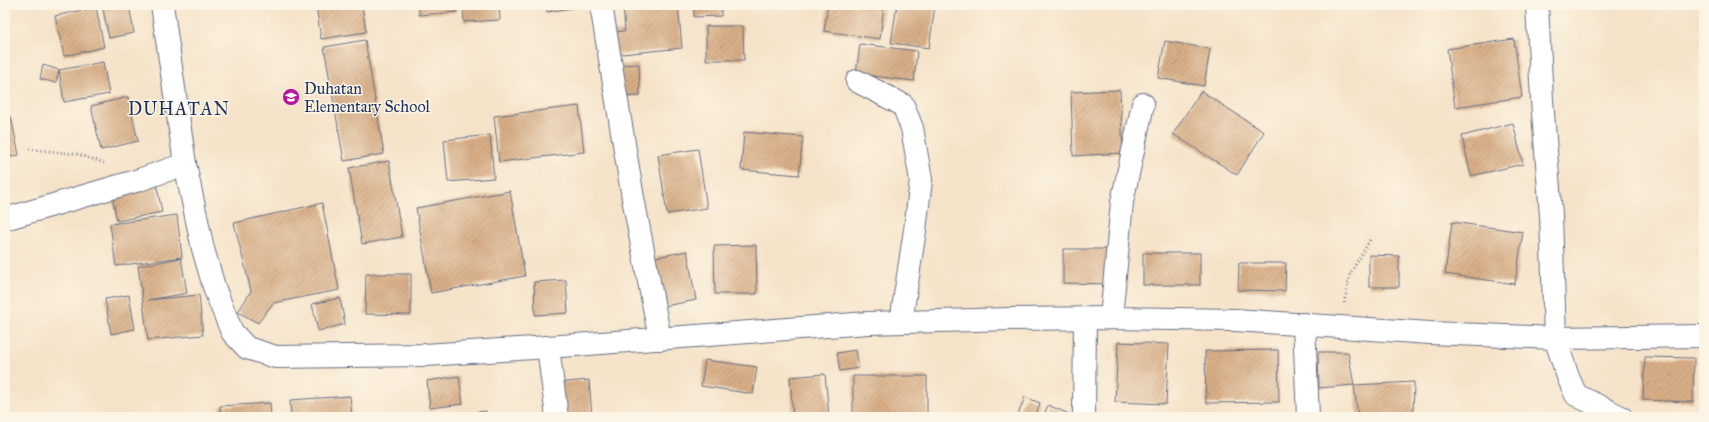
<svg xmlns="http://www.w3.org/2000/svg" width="1709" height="422" font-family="'IM FELL Great Primer',serif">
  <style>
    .building { fill: url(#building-hatch) }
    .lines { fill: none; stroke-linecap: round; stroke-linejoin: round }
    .minor-casing { stroke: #676e83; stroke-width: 24 }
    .path { stroke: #676e83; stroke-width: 2.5; stroke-dasharray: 1 3; stroke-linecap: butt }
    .minor { stroke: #fff; stroke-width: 22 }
    .labels { text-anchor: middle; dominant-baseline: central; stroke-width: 3; stroke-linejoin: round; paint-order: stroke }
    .poi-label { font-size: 16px; fill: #1b2f5e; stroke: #fcf5e5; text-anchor: start }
    .quarter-label { font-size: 18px; letter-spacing: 1px; fill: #1b2f5e; stroke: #fcf5e5 }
  </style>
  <defs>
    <pattern id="building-hatch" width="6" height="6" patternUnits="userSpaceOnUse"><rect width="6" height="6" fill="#d9af86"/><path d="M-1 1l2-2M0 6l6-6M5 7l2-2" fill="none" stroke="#af8f71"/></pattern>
  </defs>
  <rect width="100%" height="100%" fill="#fcf5e5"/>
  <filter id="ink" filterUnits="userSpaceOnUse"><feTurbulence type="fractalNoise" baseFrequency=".025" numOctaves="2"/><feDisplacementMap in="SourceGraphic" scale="8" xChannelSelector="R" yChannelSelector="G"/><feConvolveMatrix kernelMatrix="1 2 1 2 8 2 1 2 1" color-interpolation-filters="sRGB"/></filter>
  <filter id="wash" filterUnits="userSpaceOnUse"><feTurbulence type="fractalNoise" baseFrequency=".012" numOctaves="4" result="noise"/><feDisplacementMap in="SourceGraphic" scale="16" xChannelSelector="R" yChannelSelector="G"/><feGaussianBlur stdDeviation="0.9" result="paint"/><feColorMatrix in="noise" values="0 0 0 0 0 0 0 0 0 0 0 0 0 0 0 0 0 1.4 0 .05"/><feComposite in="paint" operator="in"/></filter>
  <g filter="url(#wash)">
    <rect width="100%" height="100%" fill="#f5e3c9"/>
    <g id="blocks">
      <!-- building -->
      <g class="building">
        <path d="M102,5H129L134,33L109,38Z"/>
        <path d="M316,5H362L366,32L321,39Z"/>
        <path d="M419,5H456L457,12L419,15Z"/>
        <path d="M463,5H499L500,20L464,22Z"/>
        <path d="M546,5H577L578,7L547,12Z"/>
        <path d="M623,5H678L682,48L612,55L609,32L625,31Z"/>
        <path d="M694,5H721V16L694,17Z"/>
        <path d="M828,5H884L880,39L824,31Z"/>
        <path d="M897,5H935L929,48L891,43Z"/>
        <path d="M96,7L104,47L64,56L55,16Z"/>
        <path d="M706,26H743L744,60H706Z"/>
        <path d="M1514,39L1522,97L1455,107L1447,49Z"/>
        <path d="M365,40L384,154L344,161L324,47Z"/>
        <path d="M1165,41L1210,49L1204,86L1158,78Z"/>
        <path d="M860,44L917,51L914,81L856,74Z"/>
        <path d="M103,62L109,94L64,102L59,70Z"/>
        <path d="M639,64L640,96L621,97L620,65Z"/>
        <path d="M43,65L59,70L56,83L40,79Z"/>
        <path d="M1120,90L1123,153L1073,156L1071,92Z"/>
        <path d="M1201,91L1264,132L1237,175L1173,134Z"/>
        <path d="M128,97L138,141L101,150L91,106Z"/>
        <path d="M579,106L584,152L499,162L494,116Z"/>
        <path d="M11,117L19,155L5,158V118Z"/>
        <path d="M1513,123L1523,164L1471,176L1462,136Z"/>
        <path d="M744,132L803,137L799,175L741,170Z"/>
        <path d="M490,135L494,178L448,182L444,140Z"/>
        <path d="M698,149L707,208L667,214L658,155Z"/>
        <path d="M389,161L402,237L362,244L349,168Z"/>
        <path d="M156,182L162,212L117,221L111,190Z"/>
        <path d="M510,191L525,276L431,293L416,208Z"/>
        <path d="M322,203L339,290L273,303L258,323L238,312L251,291L234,223Z"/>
        <path d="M177,215L182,257L116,266L110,224Z"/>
        <path d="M1452,222L1523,232L1515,284L1445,274Z"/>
        <path d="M756,245L757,294H715L714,246Z"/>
        <path d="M1063,249H1112L1111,284L1063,283Z"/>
        <path d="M687,251L696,300L660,307L652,258Z"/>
        <rect x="1143" y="253" width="57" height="32"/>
        <path d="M1369,255L1399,256V287H1369Z"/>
        <path d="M181,258L187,293L148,300L199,295L203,335L148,340L138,266Z"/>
        <path d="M1239,263H1286L1285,291L1238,290Z"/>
        <path d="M366,274H411V315L365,314Z"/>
        <path d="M566,280L568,313L535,315L534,282Z"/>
        <path d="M129,295L135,329L111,334L105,299Z"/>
        <path d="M340,298L345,324L318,331L312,304Z"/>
        <path d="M1118,342L1169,344L1166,404L1115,402Z"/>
        <path d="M856,350L859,368L840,371L837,353Z"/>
        <path d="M1278,350L1279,402L1206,403L1205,351Z"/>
        <path d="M1318,352H1348L1354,385L1319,388Z"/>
        <path d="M1645,357L1694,358L1693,402L1643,400Z"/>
        <path d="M705,360L757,367L753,394L701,386Z"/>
        <path d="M825,374L829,417H793L790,377Z"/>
        <path d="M459,376L463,404L430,408L427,381Z"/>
        <rect x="853" y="376" width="74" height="41"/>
        <path d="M589,380L592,417H559L556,383Z"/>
        <path d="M1414,382L1413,417H1358L1354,385Z"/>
        <path d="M350,396L352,417H291L290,400Z"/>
        <path d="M1025,397L1040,403L1035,417H1017Z"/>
        <path d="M270,403L271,417H221L220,406Z"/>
        <path d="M1048,405L1076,417H1043Z"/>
        <path d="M486,411L487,417H449V415Z"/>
      </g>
    </g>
  </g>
  <g filter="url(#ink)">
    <use href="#blocks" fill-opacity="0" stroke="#676e83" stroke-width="1"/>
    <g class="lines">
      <defs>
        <g id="minor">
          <path d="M162,5L185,164L203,249L215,290L232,332L247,348L276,357L425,355L548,347L868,323L1010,319L1111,318L1235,320L1430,333L1555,338L1704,336"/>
          <path d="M601,5L633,198L660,339"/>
          <path d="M1537,5L1542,100L1551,215L1555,338L1568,377L1576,395L1621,417"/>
          <path d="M857,81L903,105L912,128L921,180L915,230L901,322"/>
          <path d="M5,219L139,180L185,164"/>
          <path d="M1111,318L1122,202L1143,104"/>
          <path d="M1304,324L1308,417"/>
          <path d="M548,347L557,417"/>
          <path d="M1084,417L1085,320"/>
        </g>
      </defs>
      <!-- minor casing -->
      <use href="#minor" class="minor-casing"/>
      <!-- path -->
      <g class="path">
        <path d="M29,149L77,154L104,163"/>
        <path d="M1344,303L1350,274L1371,238"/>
      </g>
      <!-- minor -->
      <use href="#minor" class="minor"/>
    </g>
  </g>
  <!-- icons -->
  <defs>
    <symbol id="school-disc" viewBox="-11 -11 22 22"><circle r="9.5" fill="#b5179e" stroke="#fcf5e5"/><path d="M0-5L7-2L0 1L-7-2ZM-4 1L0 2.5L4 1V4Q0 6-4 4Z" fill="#fff"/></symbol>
  </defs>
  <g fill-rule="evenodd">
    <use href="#school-disc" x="281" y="87" width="20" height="20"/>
  </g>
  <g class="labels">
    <!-- poi labels -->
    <g class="poi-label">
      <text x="304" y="88">Duhatan<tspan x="304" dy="18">Elementary School</tspan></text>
    </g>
    <!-- quarter labels -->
    <g class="quarter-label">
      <text x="179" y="109">DUHATAN</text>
    </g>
  </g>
  <!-- margin -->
  <rect width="1709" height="422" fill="none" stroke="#fcf5e5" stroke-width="20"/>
</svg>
